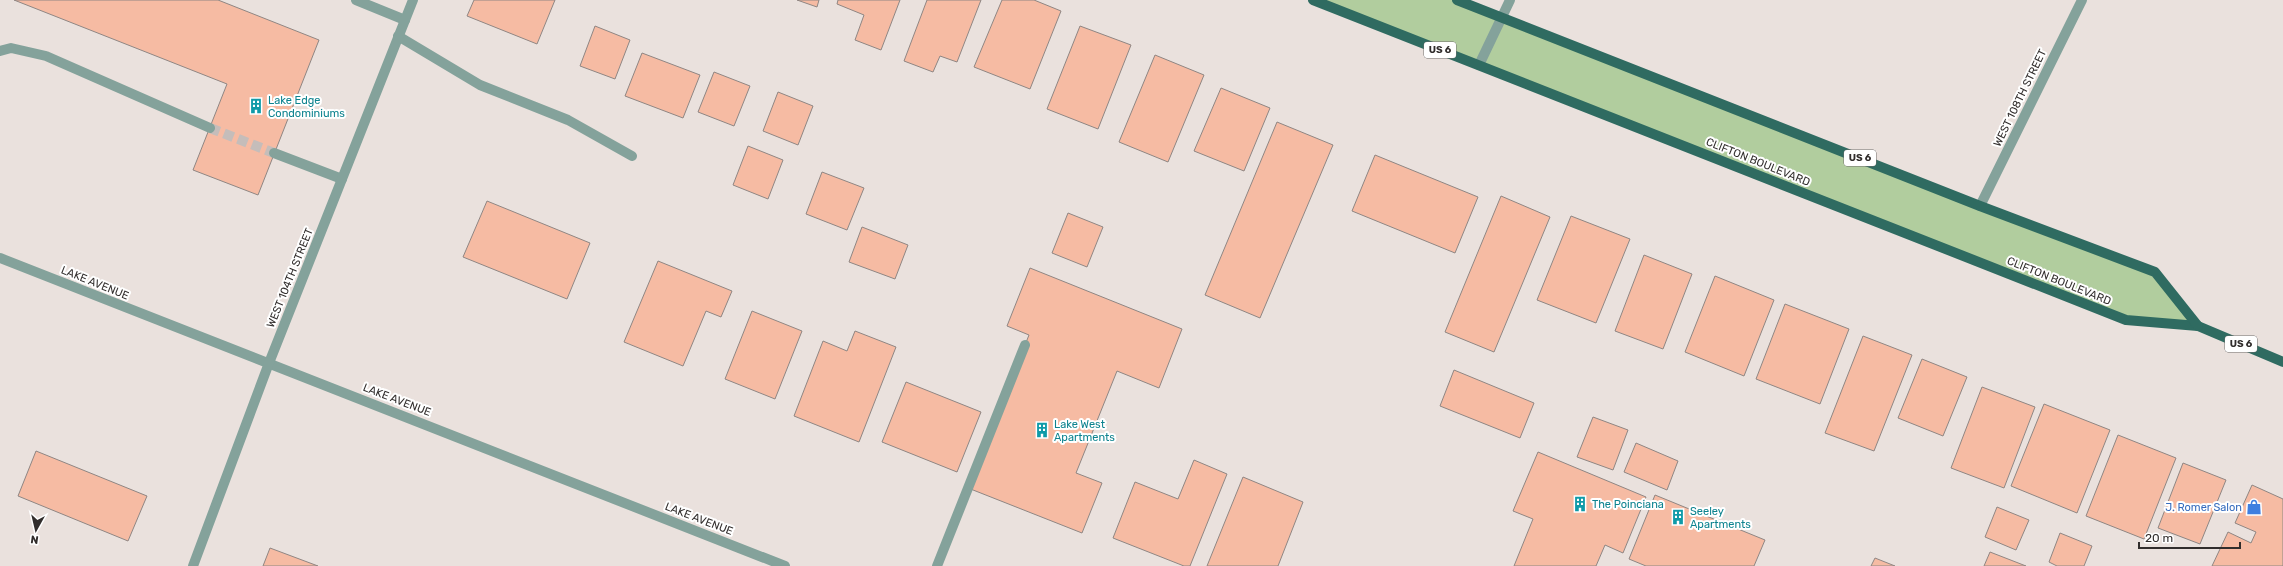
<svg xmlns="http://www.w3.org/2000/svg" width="2283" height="566" font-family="Rubik,sans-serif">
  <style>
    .green { fill: #b1cd9e }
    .building { fill: #f6bba3; stroke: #8f8683 }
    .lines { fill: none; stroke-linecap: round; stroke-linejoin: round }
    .minor-tunnel { stroke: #c5bdba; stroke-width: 10; stroke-dasharray: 10 5; stroke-linecap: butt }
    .minor { stroke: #84a29b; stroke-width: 10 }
    .major { stroke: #2f6b61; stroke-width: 10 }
    .labels { text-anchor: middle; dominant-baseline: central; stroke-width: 4; stroke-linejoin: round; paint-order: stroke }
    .shield { fill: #fff; stroke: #6f6c6b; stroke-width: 1 }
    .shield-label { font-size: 10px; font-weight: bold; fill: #312d2c }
    .street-label { font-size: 11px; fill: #312d2c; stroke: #fff }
    .culture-label { font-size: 11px; fill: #0d838f; stroke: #fff; text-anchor: start }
    .shop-label { font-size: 11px; fill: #366cbe; stroke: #fff; text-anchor: end }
  </style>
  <rect width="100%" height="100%" fill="#eae1dd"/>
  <!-- green -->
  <path class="green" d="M1313,0H1457L2155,272L2198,326L2126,320Z"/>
  <!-- building -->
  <g class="building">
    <path d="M14,0H218L319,40L258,195L193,170L227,84Z"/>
    <path d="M474,0H555L537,44L467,16Z"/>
    <path d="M797,0H819L817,7Z"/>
    <path d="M838,0H900L881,50L855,40L864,15L837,4Z"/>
    <path d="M927,0H981L957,62L940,56L933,72L904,61Z"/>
    <path d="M1002,0H1034L1061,11L1030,89L974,67Z"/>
    <path d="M595,26L630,40L615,79L580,66Z"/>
    <path d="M1080,26L1131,45L1098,129L1047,109Z"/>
    <path d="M642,53L700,75L683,118L625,96Z"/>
    <path d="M1155,55L1204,75L1168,162L1119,142Z"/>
    <path d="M714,72L750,86L734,126L698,112Z"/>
    <path d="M1221,88L1270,108L1244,171L1194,151Z"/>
    <path d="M778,92L813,106L798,145L763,131Z"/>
    <path d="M1277,122L1333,145L1260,318L1205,295Z"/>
    <path d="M748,146L783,160L768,199L733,185Z"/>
    <path d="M1375,155L1478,197L1455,253L1352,211Z"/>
    <path d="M822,172L864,188L847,230L806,214Z"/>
    <path d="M1501,196L1550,217L1494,352L1445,332Z"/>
    <path d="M487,201L590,243L567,299L463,257Z"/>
    <path d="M1068,213L1103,227L1087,267L1052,253Z"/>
    <path d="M1571,216L1630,239L1596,323L1537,300Z"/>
    <path d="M862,227L908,245L895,279L849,262Z"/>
    <path d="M1644,255L1692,274L1663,349L1615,331Z"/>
    <path d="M658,261L732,291L721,317L706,311L683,366L624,342Z"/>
    <path d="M1030,268L1182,329L1159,388L1117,371L1076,473L1102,483L1082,533L968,488L1029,335L1007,326Z"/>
    <path d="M1715,276L1774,300L1744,376L1685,352Z"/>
    <path d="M1785,304L1849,329L1820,404L1756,379Z"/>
    <path d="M752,311L802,331L775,399L725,379Z"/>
    <path d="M855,331L896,347L859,442L794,416L823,341L847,351Z"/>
    <path d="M1863,336L1912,355L1874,451L1825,433Z"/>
    <path d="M1922,359L1967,377L1943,436L1898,418Z"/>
    <path d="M1454,370L1534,403L1520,438L1440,406Z"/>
    <path d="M906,382L981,412L957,472L882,442Z"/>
    <path d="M1982,387L2035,407L2004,488L1951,468Z"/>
    <path d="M2044,404L2110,430L2077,513L2011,486Z"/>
    <path d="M1593,417L1628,430L1613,470L1577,457Z"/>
    <path d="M2118,435L2176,458L2144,539L2086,516Z"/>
    <path d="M1636,443L1678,461L1667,490L1624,472Z"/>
    <path d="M36,451L147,496L128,541L18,496Z"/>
    <path d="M1538,452L1646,497L1623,553L1605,545L1596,566H1514L1533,519L1513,511Z"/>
    <path d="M1194,460L1227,474L1190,566H1184L1113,538L1135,482L1178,499Z"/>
    <path d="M2183,463L2226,480L2200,544L2158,528Z"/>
    <path d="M1243,477L1303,502L1278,566H1207Z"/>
    <path d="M2252,485L2283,499V566H2212L2228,532L2251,543L2256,532L2235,523Z"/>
    <path d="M1655,495L1765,540L1754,566H1646L1629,559Z"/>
    <path d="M1997,507L2029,520L2016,550L1985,537Z"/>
    <path d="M2060,533L2092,546L2084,566H2057L2049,562Z"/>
    <path d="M270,548L318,566H263Z"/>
    <path d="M1990,552L2026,566H1984Z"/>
    <path d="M1875,558L1895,566H1871Z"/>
  </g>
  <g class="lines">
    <!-- minor-tunnel -->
    <path class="minor-tunnel" d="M210,128L274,153"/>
    <!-- minor -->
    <g class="minor">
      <path d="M356,0L405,20"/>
      <path d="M398,36L480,85L568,120L632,156"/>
      <path d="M0,51L11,48L46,56L210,128"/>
      <path d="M1479,65L1510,0"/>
      <path d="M274,153L342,179"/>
      <path d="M1980,206L2082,0"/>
      <path d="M0,258L785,566"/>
      <path d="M193,566L269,363L413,0"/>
      <path d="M937,566L1025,345"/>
    </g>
    <!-- major -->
    <g class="major">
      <path d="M1313,0L2126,320L2198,326L2283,362"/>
      <path d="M1457,0L1980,206L2155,272L2198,326"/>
    </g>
  </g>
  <!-- icons -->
  <defs>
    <symbol id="building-bare" viewBox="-9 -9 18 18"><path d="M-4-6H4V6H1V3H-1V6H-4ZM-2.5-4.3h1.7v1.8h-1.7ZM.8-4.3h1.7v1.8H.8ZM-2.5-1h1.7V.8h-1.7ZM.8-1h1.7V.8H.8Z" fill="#0f9aa8" stroke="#fff" stroke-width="2.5" paint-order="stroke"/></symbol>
    <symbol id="shop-bare" viewBox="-9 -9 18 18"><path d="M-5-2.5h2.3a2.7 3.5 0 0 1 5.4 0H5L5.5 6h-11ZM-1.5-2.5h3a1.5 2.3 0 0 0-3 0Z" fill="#3f7fe0" stroke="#fff" stroke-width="2.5" paint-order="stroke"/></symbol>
  </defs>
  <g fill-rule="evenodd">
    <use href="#building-bare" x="245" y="95" width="22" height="22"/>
    <use href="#building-bare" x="1031" y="419" width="22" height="22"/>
    <use href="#building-bare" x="1569" y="493" width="22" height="22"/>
    <use href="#shop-bare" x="2243" y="496" width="22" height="22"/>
    <use href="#building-bare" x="1667" y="506" width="22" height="22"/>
  </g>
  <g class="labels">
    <!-- shield labels -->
    <g class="shield">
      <rect x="1424" y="42" width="32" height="16" rx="3"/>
      <rect x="1844" y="150" width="32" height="16" rx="3"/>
      <rect x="2225" y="336" width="32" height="16" rx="3"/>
    </g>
    <g class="shield-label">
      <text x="1440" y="50">US 6</text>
      <text x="1860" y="158">US 6</text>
      <text x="2241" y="344">US 6</text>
    </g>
    <!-- street labels -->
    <g class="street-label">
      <text transform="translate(2020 98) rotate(-64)">WEST 108TH STREET</text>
      <text transform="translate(1758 162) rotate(22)">CLIFTON BOULEVARD</text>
      <text transform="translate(290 278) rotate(-68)">WEST 104TH STREET</text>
      <text transform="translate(2059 281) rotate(22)">CLIFTON BOULEVARD</text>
      <text transform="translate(95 283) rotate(22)">LAKE AVENUE</text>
      <text transform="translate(397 400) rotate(21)">LAKE AVENUE</text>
      <text transform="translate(699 519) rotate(21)">LAKE AVENUE</text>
    </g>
    <!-- culture labels -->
    <g class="culture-label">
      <text x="268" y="100">Lake Edge<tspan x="268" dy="13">Condominiums</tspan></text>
      <text x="1054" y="424">Lake West<tspan x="1054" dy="13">Apartments</tspan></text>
      <text x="1592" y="504">The Poinciana</text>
      <text x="1690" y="511">Seeley<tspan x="1690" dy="13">Apartments</tspan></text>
    </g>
    <!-- shop labels -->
    <g class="shop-label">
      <text x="2242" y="507">J. Romer Salon</text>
    </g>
  </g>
  <!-- north arrow -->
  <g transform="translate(36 530) rotate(188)" stroke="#ffffff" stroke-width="3" paint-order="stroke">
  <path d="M0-3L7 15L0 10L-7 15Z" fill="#312d2c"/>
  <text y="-6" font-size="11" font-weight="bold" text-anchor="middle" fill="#312d2c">N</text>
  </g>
  <!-- scale -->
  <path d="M2139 542v6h101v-6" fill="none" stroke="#312d2c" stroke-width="2"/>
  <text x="2145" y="542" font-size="12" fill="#312d2c" stroke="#ffffff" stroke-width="3" paint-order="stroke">20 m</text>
</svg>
